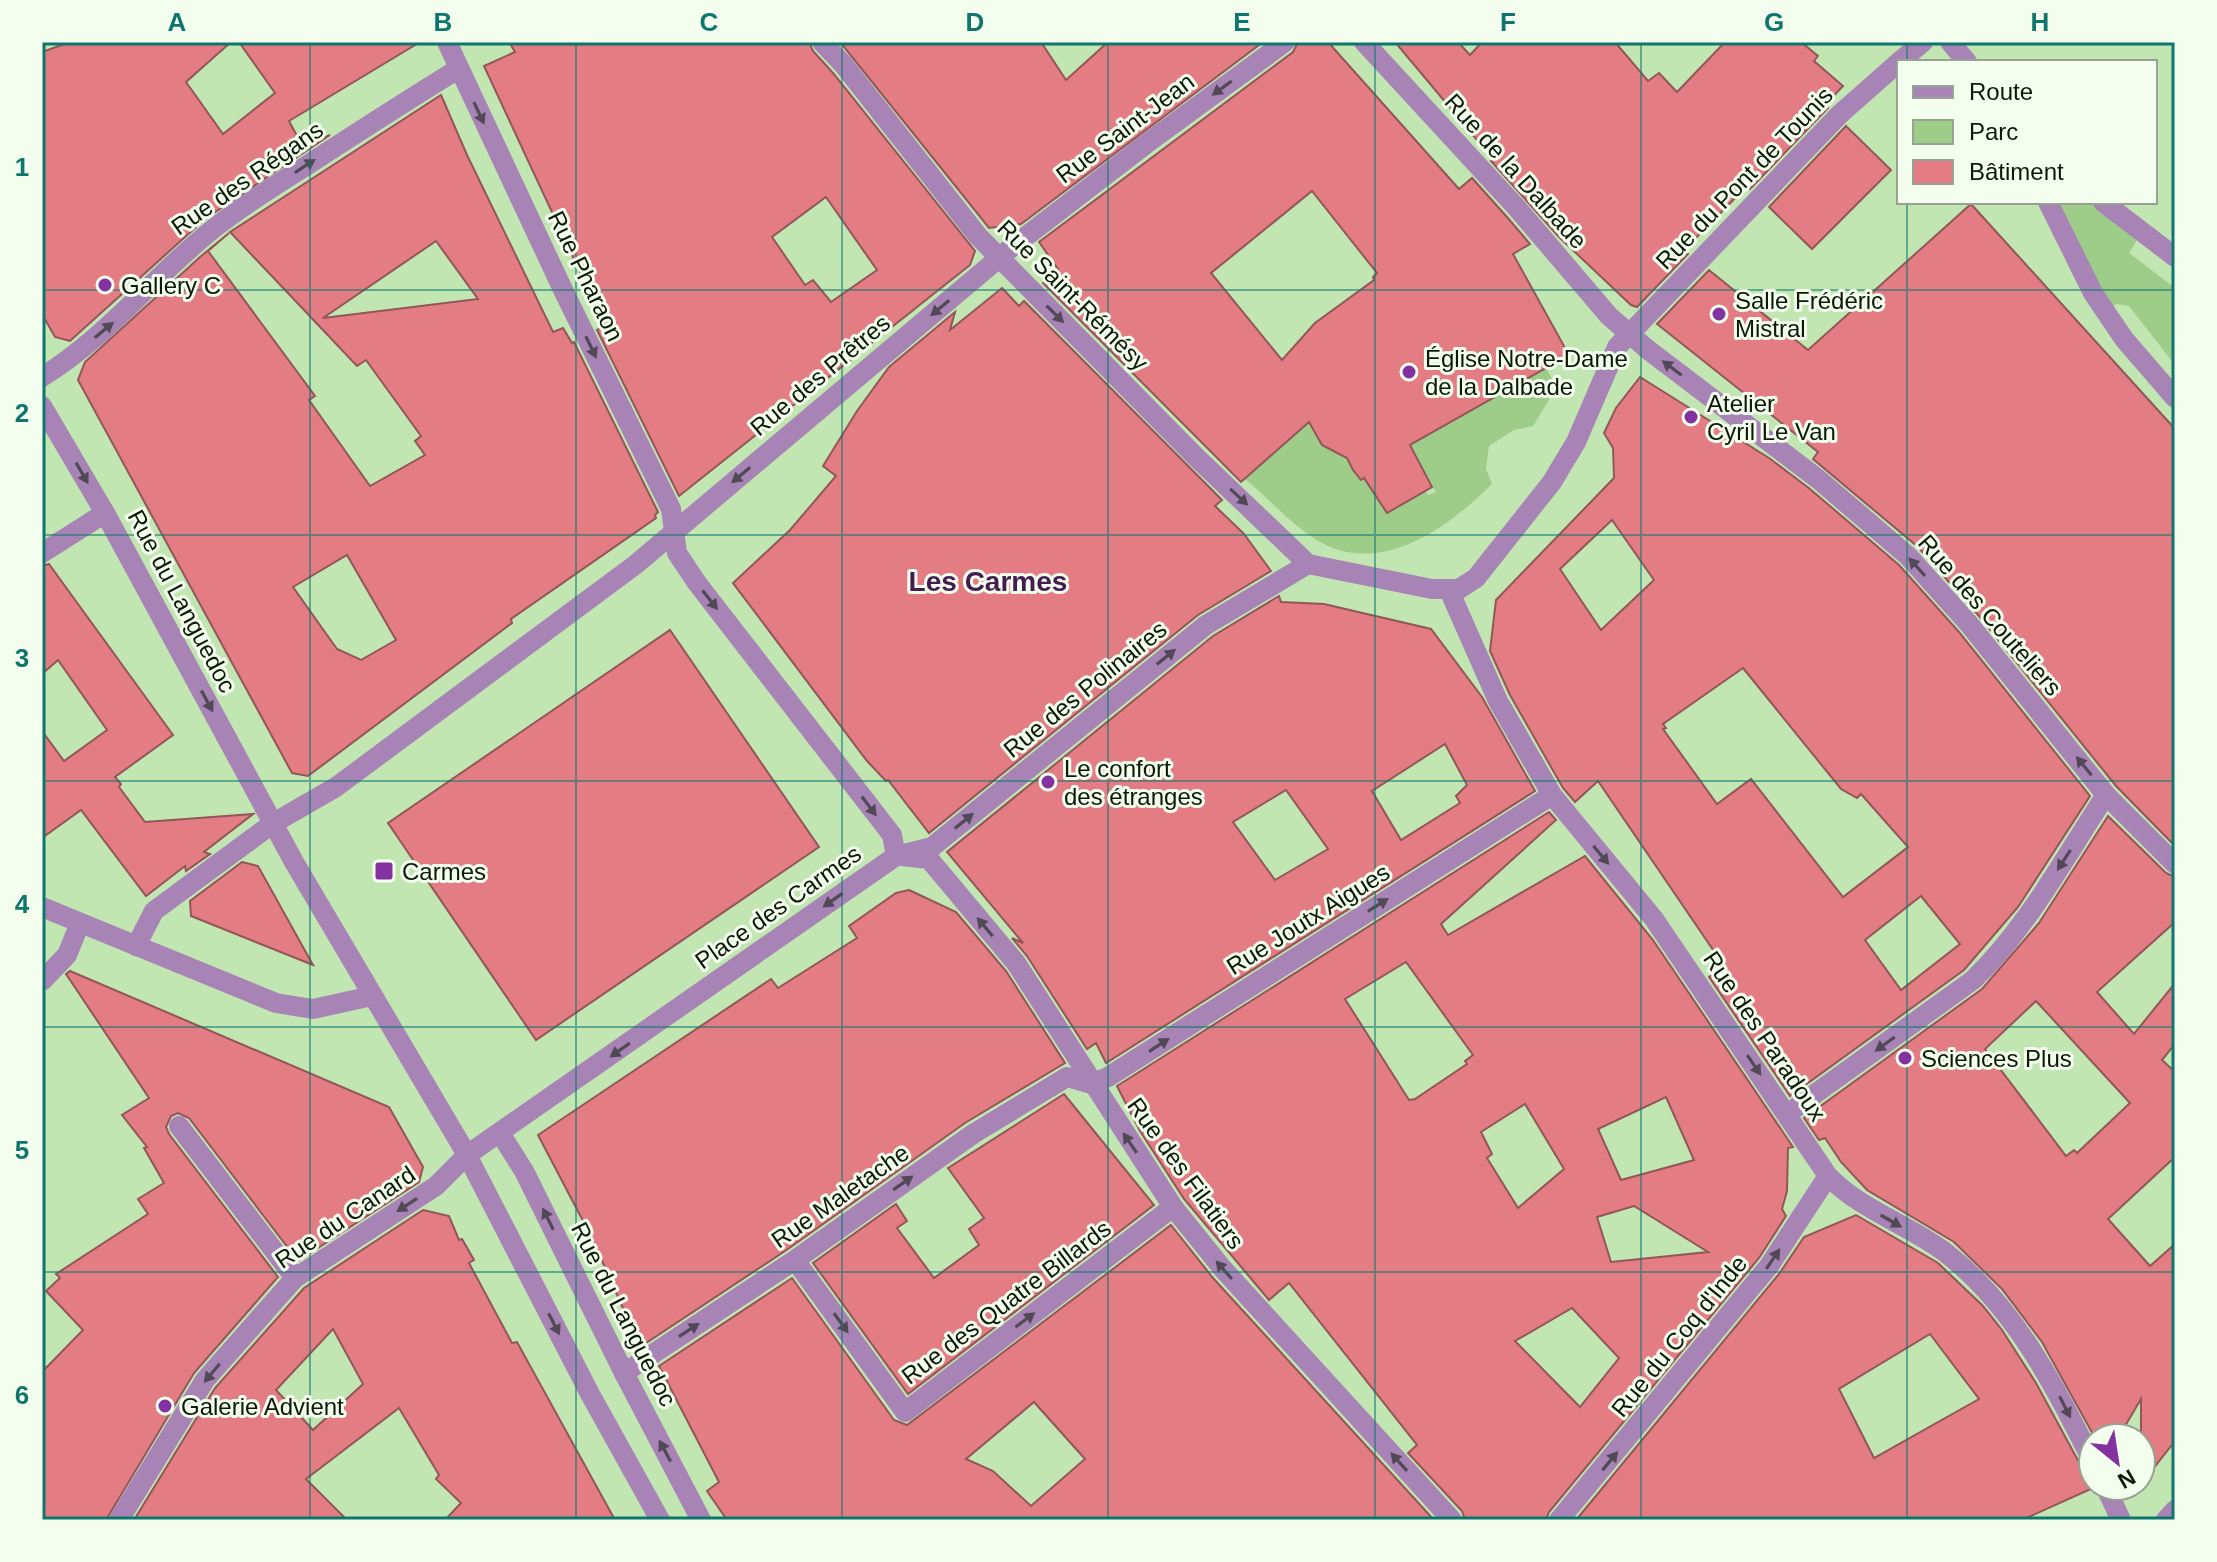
<svg xmlns="http://www.w3.org/2000/svg" width="2217" height="1562" font-family="Arial,sans-serif">
  <style>
    .green { fill: #9ecc89 }
    .building { fill: #e47c84; stroke: #925659; stroke-width: 2; fill-rule: evenodd }
    .lines { fill: none; stroke-linecap: round; stroke-linejoin: round }
    .pedestrian { stroke: #a783b6; stroke-width: 20 }
    .minor { stroke: #a783b6; stroke-width: 20 }
    .tertiary { stroke: #a783b6; stroke-width: 20 }
    .minor-bridge { stroke: #a783b6; stroke-width: 20 }
    .oneway { fill: #524956 }
    .grid { fill: none; stroke: #0f766e; stroke-width: 2; stroke-opacity: 0.55 }
    .poi-dot { fill: #8432a1; stroke: #f3feee; stroke-width: 3 }
    .labels { text-anchor: middle; dominant-baseline: central; stroke-width: 6; stroke-linejoin: round; paint-order: stroke }
    .street-label { font-size: 24px; fill: #0c1907; stroke: #f3feee }
    .poi-label { font-size: 24px; fill: #0c1907; stroke: #f3feee; text-anchor: start }
    .quarter-label { font-size: 28px; font-weight: bold; fill: #451d53; stroke: #f3feee }
    .neatline { fill: none; stroke: #0f766e; stroke-width: 3 }
    .grid-label { font-size: 26px; text-anchor: middle; font-weight: bold; fill: #0f766e }
  </style>
  <rect width="100%" height="100%" fill="#c1e6b1"/>
  <!-- green -->
  <g class="green">
    <path d="M2058,202H2091L2137,240L2129,253L2175,288V365L2129,306L2117,304L2111,307Z"/>
    <path d="M1546,368L1557,387L1533,426L1514,430L1489,446L1486,469L1492,484C1447,529 1378,579 1315,539C1290,523 1268,498 1245,479L1309,422L1322,445L1347,458L1353,470L1361,479L1364,478L1387,513L1394,509L1392,504L1424,490L1428,495L1436,492L1416,462L1410,445Z"/>
  </g>
  <!-- building -->
  <g class="building">
    <path d="M70,42H231L186,82L223,134L275,93L239,42H420L289,121L303,147L330,135L205,219L70,341L55,337L42,314V52Z"/>
    <path d="M509,42H809L813,51L833,73L975,251L970,265L679,496L597,330L605,326L484,66L515,52ZM826,197L877,270L831,302L813,280L805,285L772,237Z"/>
    <path d="M840,42H1041L1066,80L1108,42H1263L1021,224L989,228Z"/>
    <path d="M1298,42H1328L1459,189L1472,178L1507,217L1530,244L1513,254L1569,355L1410,445L1432,487L1387,513L1364,478L1361,480L1353,470L1347,458L1322,445L1309,422L1241,482L1043,283L1058,269L1039,242L1293,52ZM1312,191L1377,273L1373,277L1374,280L1315,323L1282,360L1211,273Z"/>
    <path d="M1395,42H1458L1470,55L1482,42H1615L1648,81L1659,73L1677,92L1725,42H1801L1818,56L1814,61L1843,86L1825,105L1828,108L1750,189L1747,186L1684,250L1688,254L1637,307L1631,305L1559,237L1491,161L1493,159Z"/>
    <path d="M441,95L467,155L553,332L563,328L572,343L574,342L658,512L655,515L656,518L511,619L512,623L308,776L292,773L78,380L85,362L200,257L229,233L208,251L315,396L309,400L370,486L425,455L415,441L421,436L366,360L357,366L230,232ZM436,241L478,299L323,318ZM347,555L396,640L361,660L337,649L293,587Z"/>
    <path d="M1846,126L1891,170L1812,249L1769,207Z"/>
    <path d="M1971,204L2175,429V846L2116,786L1979,616L1918,547L1813,459L1818,452L1657,324L1709,270L1808,350Z"/>
    <path d="M1002,288L1019,306L1024,301L1222,500L1215,506L1244,534L1271,571L1198,615L929,833L888,780L886,781L867,761L733,583L790,530L836,476L823,466L857,411L889,367L955,312L950,330Z"/>
    <path d="M1640,377L1769,458L1810,489L1899,565L1959,632L2090,796L2018,907L1964,970L1790,1096L1709,977L1724,966L1598,781L1575,802L1563,788L1510,695L1490,651L1496,600L1614,478L1613,448L1604,433L1616,408ZM1612,520L1654,580L1601,630L1560,569ZM1743,668L1841,789L1857,798L1861,794L1908,847L1843,897L1751,779L1717,804L1663,729L1666,728L1663,724ZM1921,896L1960,944L1901,990L1865,940Z"/>
    <path d="M49,564L173,735L115,777L121,784L119,787L145,822L253,814L204,852L210,854L186,871L185,866L146,896L81,810L42,838V731L64,761L107,730L58,660L42,674V566Z"/>
    <path d="M1279,596L1281,602L1324,604L1431,629L1482,697L1535,791L1106,1063L1096,1043L1087,1049L1027,956L1012,938L1023,943L947,852L1213,636ZM1445,744L1467,785L1456,796L1460,803L1401,840L1372,791ZM1286,790L1328,849L1275,880L1233,822Z"/>
    <path d="M670,630L819,847L536,1040L388,823Z"/>
    <path d="M1549,812L1556,820L1441,924L1448,935L1585,856L1653,940L1793,1147L1788,1148L1787,1191L1782,1209L1786,1216L1759,1258L1549,1512L1546,1520H1465L1462,1511L1408,1453L1417,1445L1289,1283L1269,1300L1184,1199L1140,1131L1117,1086ZM1406,962L1473,1055L1465,1061L1467,1064L1415,1099L1409,1100L1345,999ZM1666,1097L1694,1160L1621,1180L1598,1129ZM1525,1104L1564,1169L1518,1208L1487,1158L1492,1154L1481,1132ZM1634,1206L1708,1252L1611,1262L1597,1217ZM1572,1308L1619,1358L1580,1407L1515,1341Z"/>
    <path d="M2108,816L2166,873L2175,877V922L2097,992L2134,1034L2175,983V1044L2162,1060L2175,1072V1157L2108,1219L2150,1266L2175,1244V1441L2141,1484V1399L2118,1438H2095L2042,1342L2002,1289L1954,1242L1867,1190L1841,1162L1825,1138L1819,1140L1804,1118L1982,989L2039,923ZM2036,1001L2130,1103L2077,1153L2074,1150L2066,1156L1985,1049Z"/>
    <path d="M242,862L258,866L313,965L191,916L190,901Z"/>
    <path d="M909,890L956,912L1006,971L1065,1063L965,1123L788,1249L640,1347L592,1238L538,1135L771,979L778,988L857,938L849,926L896,893Z"/>
    <path d="M70,971L389,1107L423,1167L419,1182L298,1261L189,1118L178,1113L171,1116L166,1127L169,1134L278,1277L194,1373L106,1520H42V1372L83,1330L46,1291L60,1278L56,1274L148,1214L138,1199L164,1183L144,1148L147,1147L122,1115L149,1098L66,974Z"/>
    <path d="M1064,1094L1154,1205L908,1394L813,1263L896,1204L907,1221L897,1228L934,1278L979,1245L969,1229L984,1218L948,1168Z"/>
    <path d="M423,1210L449,1216L459,1240L462,1239L474,1260L469,1263L512,1343L517,1342L615,1520H445L461,1503L436,1479L439,1475L399,1408L306,1479L347,1520H134L215,1388L304,1288ZM333,1329L363,1384L313,1430L276,1390Z"/>
    <path d="M1856,1215L1938,1263L1983,1306L2002,1330L2036,1383L2093,1488L2022,1520H1576L1779,1274L1804,1237ZM1930,1334L1979,1399L1874,1458L1839,1389Z"/>
    <path d="M1171,1225L1213,1278L1434,1520H727L707,1491L719,1482L659,1366L792,1278L894,1420L907,1425ZM1034,1402L1085,1459L1031,1506L993,1471L966,1459Z"/>
  </g>
  <g class="lines">
    <!-- pedestrian -->
    <g class="pedestrian">
      <path d="M902,856L929,859L1016,963L1173,1207L1223,1269L1452,1520"/>
      <path d="M1559,1520L1769,1266L1828,1176"/>
    </g>
    <!-- minor -->
    <g class="minor">
      <path d="M447,42L564,292L671,509L677,553L697,583L892,835L896,856"/>
      <path d="M822,42L843,64L978,236L1196,457L1308,564"/>
      <path d="M1364,42L1517,208L1609,316L1647,349L1818,479L1908,556L1969,624L2106,795L2175,864"/>
      <path d="M1950,42L1967,62"/>
      <path d="M1899,62L1923,42"/>
      <path d="M2048,202L2093,293L2124,339L2175,398"/>
      <path d="M2103,202L2175,257"/>
      <path d="M42,377C107,337 154,276 213,229C243,205 276,185 309,164C358,132 408,100 458,69"/>
      <path d="M42,553L105,513"/>
      <path d="M1308,564L1432,589H1459L1476,578L1552,482L1576,442L1617,347L1840,114"/>
      <path d="M1449,590L1498,701L1552,795L1654,919L1828,1176C1862,1211 1908,1224 1946,1253C2015,1307 2054,1385 2093,1462"/>
      <path d="M136,946L154,911L272,824L336,787L635,565L1012,247L1146,144L1285,42"/>
      <path d="M42,981L67,955L80,923"/>
      <path d="M1787,1114L1973,980C2028,927 2064,858 2106,795"/>
      <path d="M179,1126L295,1278"/>
      <path d="M500,1133L524,1171L624,1373L701,1520"/>
      <path d="M795,1260L905,1412L1173,1207"/>
      <path d="M624,1373L795,1260L973,1134L1067,1077L1091,1084L1108,1077L1552,795"/>
      <path d="M2105,1486L2121,1520"/>
      <path d="M119,1520L205,1380L295,1278L436,1186L467,1155L896,856L932,847L1206,625L1308,564"/>
    </g>
    <!-- tertiary -->
    <g class="tertiary">
      <path d="M42,406L105,513L294,862L467,1155L590,1394L660,1520"/>
      <path d="M42,907L276,1003L313,1009L372,996"/>
      <path d="M2166,1520L2175,1510"/>
    </g>
    <!-- minor-bridge -->
    <path class="minor-bridge" d="M1840,114L1899,62"/>
  </g>
  <!-- one-way arrows -->
  <defs><path id="oneway-solid" d="M-6-.8H1V-3.2L6.5 0L1 3.2V.8H-6Z" transform="scale(2)"/></defs>
  <g class="oneway">
    <use href="#oneway-solid" transform="translate(1222 88) rotate(144)"/>
    <use href="#oneway-solid" transform="translate(479 113) rotate(65)"/>
    <use href="#oneway-solid" transform="translate(305 166) rotate(-33)"/>
    <use href="#oneway-solid" transform="translate(940 308) rotate(140)"/>
    <use href="#oneway-solid" transform="translate(1055 314) rotate(45)"/>
    <use href="#oneway-solid" transform="translate(104 330) rotate(-40)"/>
    <use href="#oneway-solid" transform="translate(591 347) rotate(64)"/>
    <use href="#oneway-solid" transform="translate(1672 368) rotate(-143)"/>
    <use href="#oneway-solid" transform="translate(82 473) rotate(60)"/>
    <use href="#oneway-solid" transform="translate(741 475) rotate(140)"/>
    <use href="#oneway-solid" transform="translate(1239 497) rotate(43)"/>
    <use href="#oneway-solid" transform="translate(1917 567) rotate(-132)"/>
    <use href="#oneway-solid" transform="translate(710 600) rotate(52)"/>
    <use href="#oneway-solid" transform="translate(1166 657) rotate(-39)"/>
    <use href="#oneway-solid" transform="translate(207 701) rotate(62)"/>
    <use href="#oneway-solid" transform="translate(2084 766) rotate(-129)"/>
    <use href="#oneway-solid" transform="translate(869 806) rotate(53)"/>
    <use href="#oneway-solid" transform="translate(964 821) rotate(-39)"/>
    <use href="#oneway-solid" transform="translate(1601 855) rotate(50)"/>
    <use href="#oneway-solid" transform="translate(2064 860) rotate(123)"/>
    <use href="#oneway-solid" transform="translate(833 900) rotate(145)"/>
    <use href="#oneway-solid" transform="translate(1378 905) rotate(-32)"/>
    <use href="#oneway-solid" transform="translate(985 927) rotate(-130)"/>
    <use href="#oneway-solid" transform="translate(1885 1044) rotate(144)"/>
    <use href="#oneway-solid" transform="translate(1159 1045) rotate(-33)"/>
    <use href="#oneway-solid" transform="translate(620 1050) rotate(145)"/>
    <use href="#oneway-solid" transform="translate(1754 1065) rotate(56)"/>
    <use href="#oneway-solid" transform="translate(1130 1143) rotate(-124)"/>
    <use href="#oneway-solid" transform="translate(903 1183) rotate(-35)"/>
    <use href="#oneway-solid" transform="translate(407 1205) rotate(147)"/>
    <use href="#oneway-solid" transform="translate(548 1219) rotate(-116)"/>
    <use href="#oneway-solid" transform="translate(1891 1221) rotate(30)"/>
    <use href="#oneway-solid" transform="translate(1773 1259) rotate(-56)"/>
    <use href="#oneway-solid" transform="translate(1224 1270) rotate(-131)"/>
    <use href="#oneway-solid" transform="translate(1025 1320) rotate(-37)"/>
    <use href="#oneway-solid" transform="translate(841 1323) rotate(54)"/>
    <use href="#oneway-solid" transform="translate(554 1324) rotate(63)"/>
    <use href="#oneway-solid" transform="translate(689 1330) rotate(-33)"/>
    <use href="#oneway-solid" transform="translate(212 1373) rotate(130)"/>
    <use href="#oneway-solid" transform="translate(2065 1407) rotate(63)"/>
    <use href="#oneway-solid" transform="translate(665 1451) rotate(-118)"/>
    <use href="#oneway-solid" transform="translate(1610 1461) rotate(-51)"/>
    <use href="#oneway-solid" transform="translate(1399 1462) rotate(-132)"/>
  </g>
  <!-- grid -->
  <path class="grid" d="M310,42V1520M576,42V1520M842,42V1520M1108,42V1520M1375,42V1520M1641,42V1520M1907,42V62M1907,202V1520M42,290H2175M42,535H2175M42,781H2175M42,1027H2175M42,1272H2175"/>
  <!-- markers -->
  <g class="poi-dot">
    <circle cx="105" cy="285" r="8"/>
    <circle cx="1719" cy="314" r="8"/>
    <circle cx="1409" cy="372" r="8"/>
    <circle cx="1691" cy="417" r="8"/>
    <circle cx="1048" cy="782" r="8"/>
    <rect x="374" y="861" width="20" height="20" rx="4"/>
    <circle cx="1905" cy="1058" r="8"/>
    <circle cx="165" cy="1406" r="8"/>
  </g>
  <g class="labels">
    <!-- street labels -->
    <g class="street-label">
      <text transform="translate(1125 128) rotate(-37)">Rue Saint-Jean</text>
      <text transform="translate(1516 171) rotate(48)">Rue de la Dalbade</text>
      <text transform="translate(247 178) rotate(-35)">Rue des Régans</text>
      <text transform="translate(1744 178) rotate(-46)">Rue du Pont de Tounis</text>
      <text transform="translate(586 276) rotate(64)">Rue Pharaon</text>
      <text transform="translate(1073 295) rotate(45)">Rue Saint-Rémésy</text>
      <text transform="translate(820 375) rotate(-40)">Rue des Prêtres</text>
      <text transform="translate(182 601) rotate(62)">Rue du Languedoc</text>
      <text transform="translate(1990 615) rotate(49)">Rue des Couteliers</text>
      <text transform="translate(1085 689) rotate(-39)">Rue des Polinaires</text>
      <text transform="translate(778 907) rotate(-35)">Place des Carmes</text>
      <text transform="translate(1308 919) rotate(-32)">Rue Joutx Aigues</text>
      <text transform="translate(1765 1036) rotate(56)">Rue des Paradoux</text>
      <text transform="translate(1186 1173) rotate(54)">Rue des Filatiers</text>
      <text transform="translate(840 1196) rotate(-35)">Rue Maletache</text>
      <text transform="translate(345 1217) rotate(-34)">Rue du Canard</text>
      <text transform="translate(1006 1302) rotate(-37)">Rue des Quatre Billards</text>
      <text transform="translate(624 1314) rotate(63)">Rue du Languedoc</text>
      <text transform="translate(1679 1336) rotate(-51)">Rue du Coq d'Inde</text>
    </g>
    <!-- poi labels -->
    <g class="poi-label">
      <text x="121" y="285">Gallery C</text>
      <text x="1735" y="300">Salle Frédéric<tspan x="1735" dy="28">Mistral</tspan></text>
      <text x="1425" y="358">Église Notre-Dame<tspan x="1425" dy="28">de la Dalbade</tspan></text>
      <text x="1707" y="403">Atelier<tspan x="1707" dy="28">Cyril Le Van</tspan></text>
      <text x="1064" y="768">Le confort<tspan x="1064" dy="28">des étranges</tspan></text>
      <text x="402" y="871">Carmes</text>
      <text x="1921" y="1058">Sciences Plus</text>
      <text x="181" y="1406">Galerie Advient</text>
    </g>
    <!-- quarter labels -->
    <g class="quarter-label">
      <text x="988" y="581">Les Carmes</text>
    </g>
  </g>
  <!-- border -->
  <rect width="2217" height="1562" fill="none" stroke="#f3feee" stroke-width="88"/>
  <!-- legend -->
  <rect x="1897" y="60" width="260" height="144" fill="#f3feee" stroke="#97a292" stroke-width="2"/>
  <rect x="1913" y="86" width="40" height="12" fill="#a783b6" stroke="#97a292" stroke-width="2"/>
  <text x="1969" y="100" font-size="24" fill="#0c1907">Route</text>
  <rect x="1913" y="120" width="40" height="24" fill="#9ecc89" stroke="#97a292" stroke-width="2"/>
  <text x="1969" y="140" font-size="24" fill="#0c1907">Parc</text>
  <rect x="1913" y="160" width="40" height="24" fill="#e47c84" stroke="#97a292" stroke-width="2"/>
  <text x="1969" y="180" font-size="24" fill="#0c1907">Bâtiment</text>
  <!-- north arrow -->
  <g transform="translate(2117 1462) rotate(150)"><circle r="38" fill="#f3feee" stroke="#97a292" stroke-width="2"/>
  <path d="M0-6L14 30L0 20L-14 30Z" fill="#8432a1"/>
  <text y="-12" font-size="22" font-weight="bold" text-anchor="middle" fill="#0c1907">N</text>
  </g>
  <rect x="44" y="44" width="2129" height="1474" class="neatline"/>
  <g class="grid-label">
    <text x="177" y="31">A</text>
    <text x="443" y="31">B</text>
    <text x="709" y="31">C</text>
    <text x="975" y="31">D</text>
    <text x="1242" y="31">E</text>
    <text x="1508" y="31">F</text>
    <text x="1774" y="31">G</text>
    <text x="2040" y="31">H</text>
    <text x="22" y="176">1</text>
    <text x="22" y="422">2</text>
    <text x="22" y="667">3</text>
    <text x="22" y="913">4</text>
    <text x="22" y="1159">5</text>
    <text x="22" y="1404">6</text>
  </g>
</svg>
